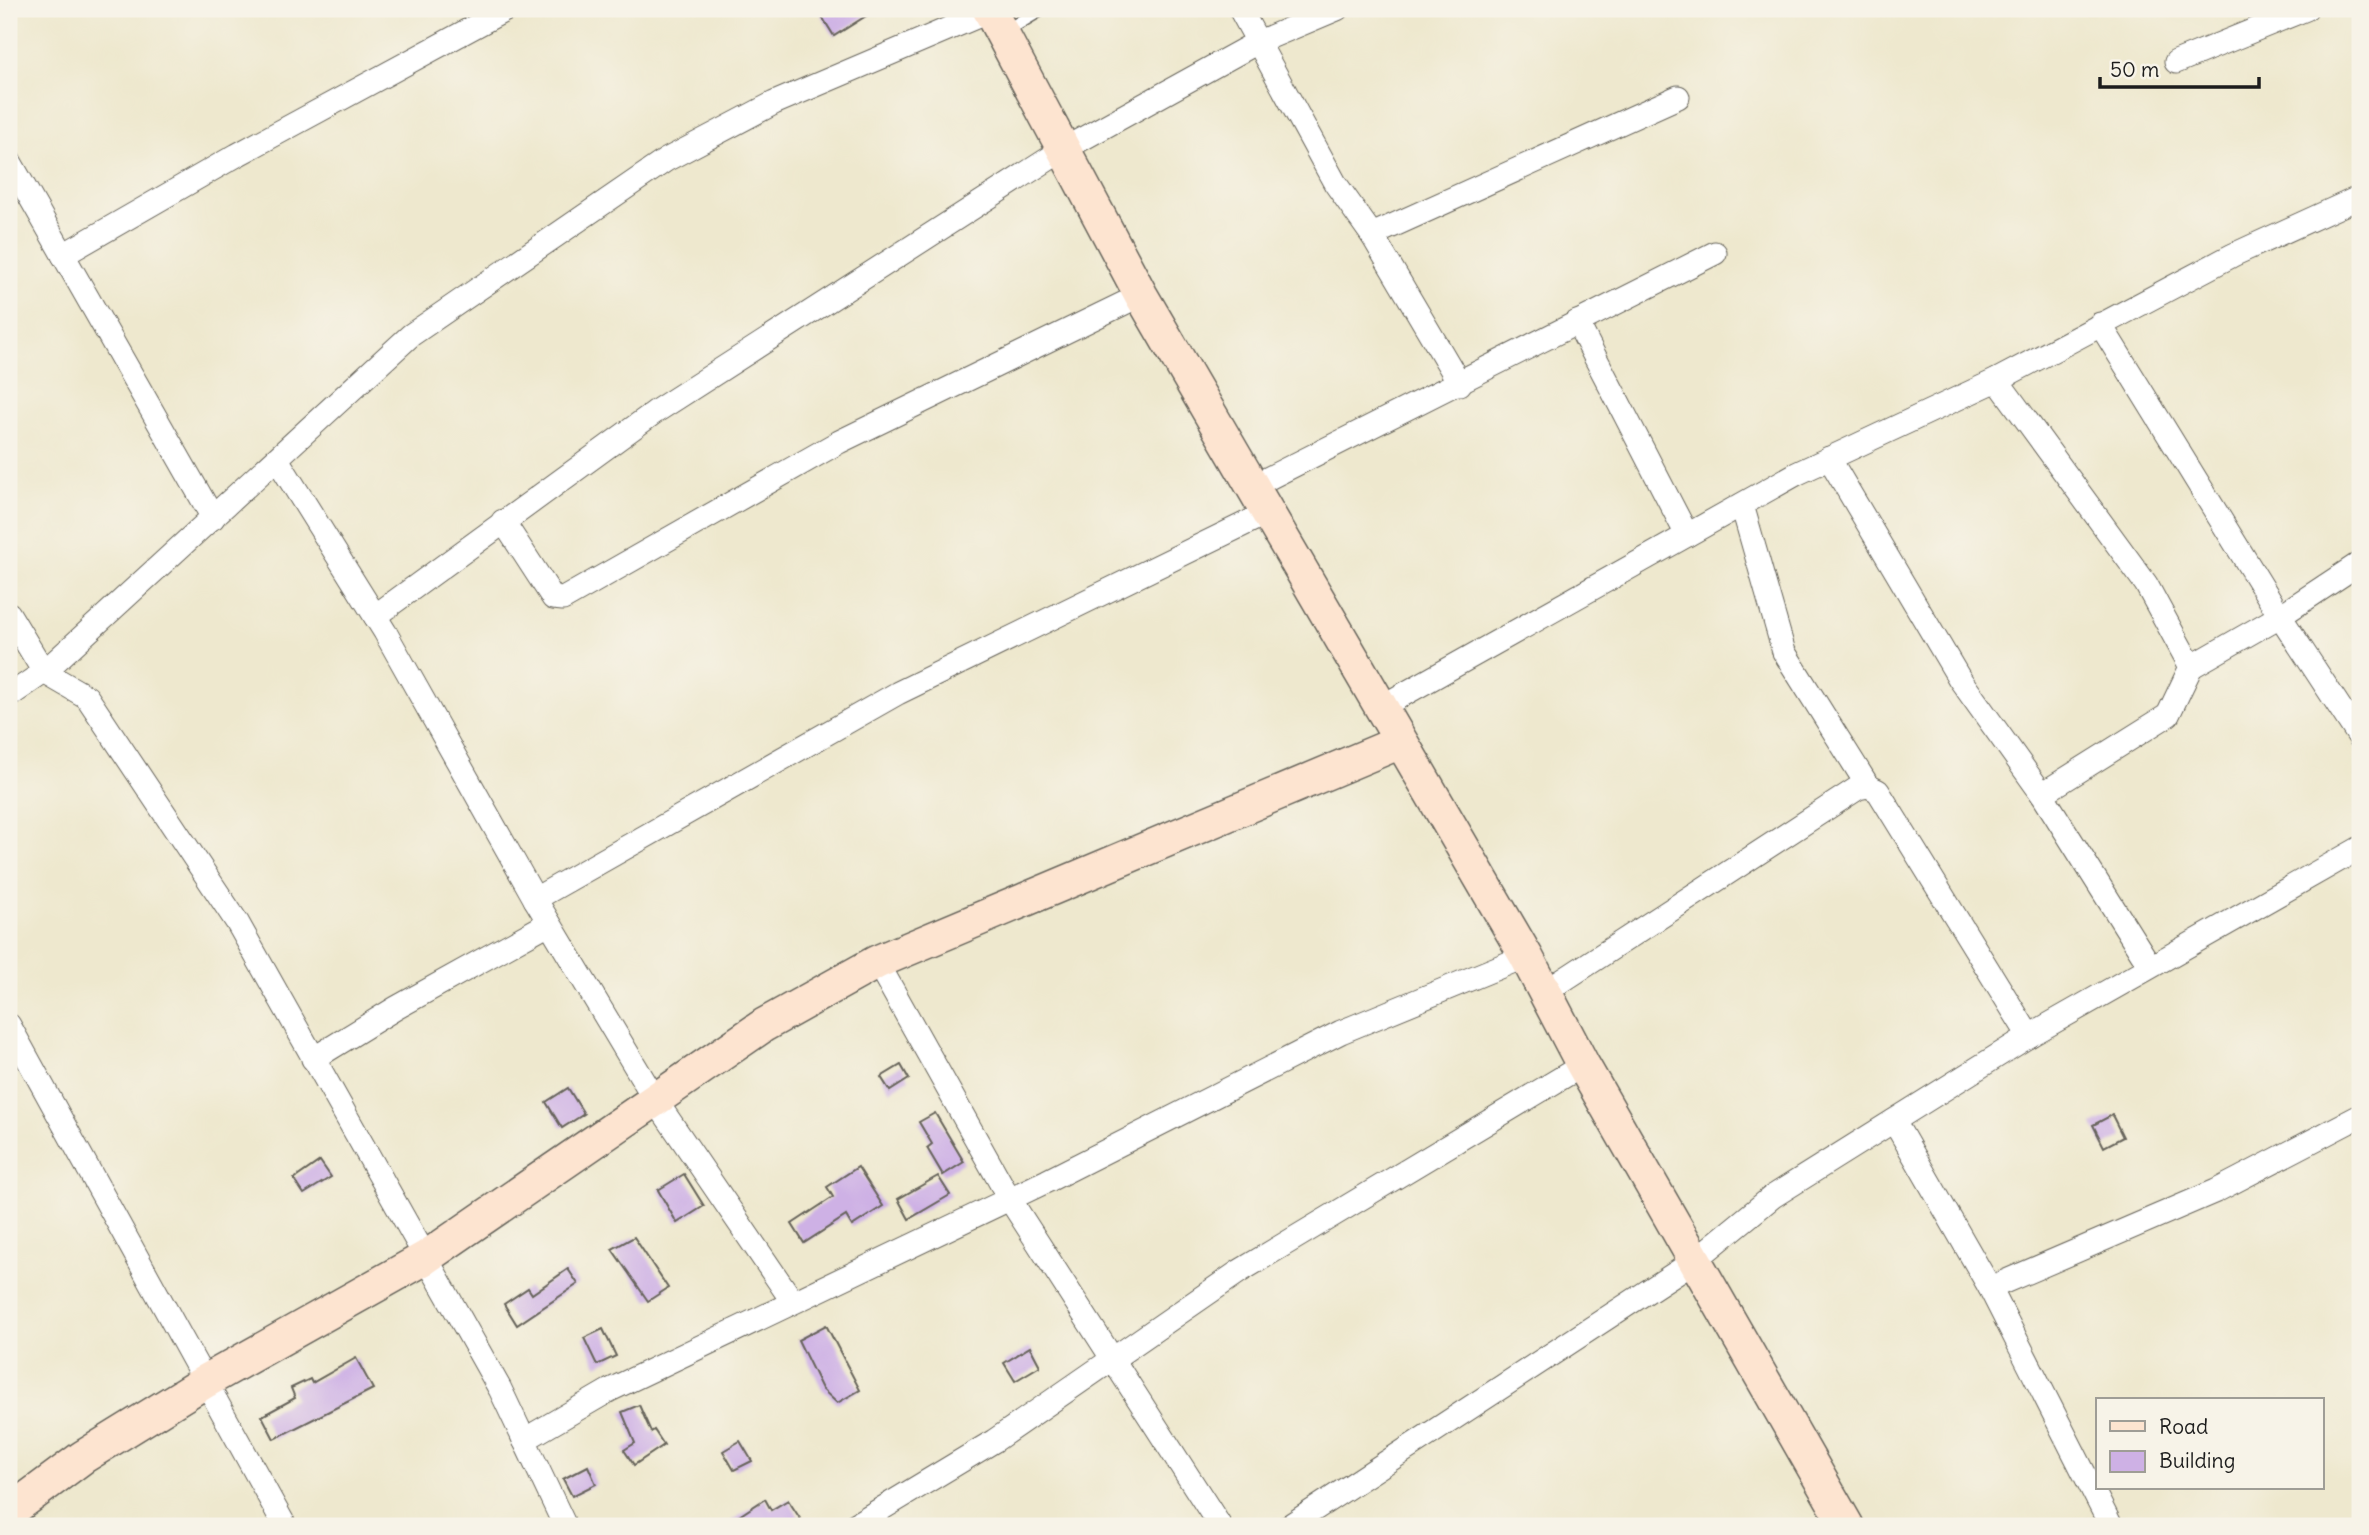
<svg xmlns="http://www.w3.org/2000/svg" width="2369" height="1535" font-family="Delius,sans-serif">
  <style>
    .building { fill: #ceb1e5 }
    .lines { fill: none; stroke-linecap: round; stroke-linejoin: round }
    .lane-casing { stroke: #66635a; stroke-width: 15 }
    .street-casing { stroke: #66635a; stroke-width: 25 }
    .secondary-casing { stroke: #66635a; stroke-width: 36 }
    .lane { stroke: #fff; stroke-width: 12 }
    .street { stroke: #fff; stroke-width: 23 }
    .secondary { stroke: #fde4d0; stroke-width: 33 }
  </style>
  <rect width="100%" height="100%" fill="#f7f3e8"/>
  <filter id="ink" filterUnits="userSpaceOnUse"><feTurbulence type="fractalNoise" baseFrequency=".0143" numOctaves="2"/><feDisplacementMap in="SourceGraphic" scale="14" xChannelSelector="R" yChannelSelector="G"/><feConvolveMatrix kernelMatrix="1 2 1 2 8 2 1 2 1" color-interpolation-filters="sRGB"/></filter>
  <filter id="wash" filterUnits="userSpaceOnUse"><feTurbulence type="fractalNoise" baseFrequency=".00686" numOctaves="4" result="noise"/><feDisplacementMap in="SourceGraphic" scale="28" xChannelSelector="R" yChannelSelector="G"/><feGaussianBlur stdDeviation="1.57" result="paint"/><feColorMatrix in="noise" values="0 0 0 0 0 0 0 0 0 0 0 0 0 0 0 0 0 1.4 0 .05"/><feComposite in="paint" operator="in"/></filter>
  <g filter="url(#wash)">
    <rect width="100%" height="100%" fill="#eee8ce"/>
    <g id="blocks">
      <!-- building -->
      <g class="building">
        <path d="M830,9H877L834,36L821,15Z"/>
        <path d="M901,1065L909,1079L890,1091L881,1077Z"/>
        <path d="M568,1088L584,1114L562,1128L546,1102Z"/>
        <path d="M935,1113L964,1162L943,1175L927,1148L932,1144L919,1122Z"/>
        <path d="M2112,1115L2123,1137L2104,1147L2093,1125Z"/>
        <path d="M320,1161L331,1177L304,1194L294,1179Z"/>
        <path d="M858,1167L883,1206L852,1226L846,1216L804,1243L792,1224L833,1197L827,1187Z"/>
        <path d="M684,1174L704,1206L677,1223L658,1190Z"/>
        <path d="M938,1176L950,1195L909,1219L898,1199Z"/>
        <path d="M634,1237L668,1288L648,1301L612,1249Z"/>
        <path d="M568,1269L578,1284L517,1325L504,1304L528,1288L532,1294Z"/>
        <path d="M826,1325L860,1390L837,1403L822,1389L798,1340Z"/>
        <path d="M603,1329L616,1356L597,1365L584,1338Z"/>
        <path d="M1030,1347L1040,1366L1015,1381L1004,1363Z"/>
        <path d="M356,1358L373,1389L274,1439L262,1416L295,1398L291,1388L310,1379L312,1383Z"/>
        <path d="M639,1405L651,1432L654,1430L664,1445L634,1465L624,1450L635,1443L622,1412Z"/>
        <path d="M740,1441L752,1461L734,1470L723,1451Z"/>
        <path d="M588,1466L596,1484L572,1496L563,1479Z"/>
        <path d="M765,1499L771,1510L788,1500L805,1526H724Z"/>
      </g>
    </g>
  </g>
  <g filter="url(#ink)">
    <use href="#blocks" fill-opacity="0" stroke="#66635a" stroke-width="2"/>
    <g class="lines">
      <defs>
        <path id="lane" d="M1004,32L1042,9"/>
        <g id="street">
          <path d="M1240,9L1335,183L1372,235L1460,384"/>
          <path d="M2176,62L2306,9"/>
          <path d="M9,160L213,518"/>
          <path d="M1372,235L1678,97"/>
          <path d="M63,255L237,155L507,9"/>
          <path d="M1577,322L1687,535"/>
          <path d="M2100,324L2280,616L2360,738"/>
          <path d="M1997,380L2146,584L2191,667L2280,616L2360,563"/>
          <path d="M1829,458L1959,678L2042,794L2150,966"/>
          <path d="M277,459L385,632L535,899L656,1101L793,1302"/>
          <path d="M1253,486L1715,253"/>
          <path d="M1742,505L1784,652L1868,786L1878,791L2029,1036"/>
          <path d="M503,521L553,598L563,599L839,442L1141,295"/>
          <path d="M9,614L44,672L87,697L237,922L500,1389L565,1526"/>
          <path d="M375,616L655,412L1064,149L1256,43L1337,9"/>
          <path d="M9,696L44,672L411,335L666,160L774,103L990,11"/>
          <path d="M1381,707L1796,474L1997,380L2233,255L2360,197"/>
          <path d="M2042,794L2168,715L2191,667"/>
          <path d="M535,899L898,693L1269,512"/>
          <path d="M877,962L1009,1198L1220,1526"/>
          <path d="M1545,992L1858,788L1868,786"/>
          <path d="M9,1025L285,1526"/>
          <path d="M313,1059L396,1008L549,923"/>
          <path d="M1894,1121L1990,1288L2216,1191L2360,1116"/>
          <path d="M1990,1288L2111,1526"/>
          <path d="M524,1440L610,1390L1047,1181L1341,1032L1526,956"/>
          <path d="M853,1526L994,1441L1240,1271L1583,1065"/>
          <path d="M1289,1526L1694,1261L1772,1197L2029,1036L2360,848"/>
        </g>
        <g id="secondary">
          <path d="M989,9L1141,295L1526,956L1583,1065L1847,1526"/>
          <path d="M9,1512L83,1457L206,1381L425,1258L764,1025L877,962L1400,742"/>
        </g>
      </defs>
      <!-- lane casing -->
      <use href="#lane" class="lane-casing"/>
      <!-- street casing -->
      <use href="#street" class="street-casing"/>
      <!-- secondary casing -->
      <use href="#secondary" class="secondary-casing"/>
      <!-- lane -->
      <use href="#lane" class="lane"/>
      <!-- street -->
      <use href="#street" class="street"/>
      <!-- secondary -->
      <use href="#secondary" class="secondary"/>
    </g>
  </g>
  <!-- margin -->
  <rect width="2369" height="1535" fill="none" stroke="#f7f3e8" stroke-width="35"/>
  <!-- legend -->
  <rect x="2096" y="1398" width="228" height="91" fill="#f7f3e8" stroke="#9f9d96" stroke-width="2"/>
  <rect x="2110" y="1421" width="35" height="10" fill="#fde4d0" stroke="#9f9d96" stroke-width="2"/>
  <text x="2159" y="1434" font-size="21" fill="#1c1c1c">Road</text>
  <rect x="2110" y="1451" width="35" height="21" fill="#ceb1e5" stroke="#9f9d96" stroke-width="2"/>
  <text x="2159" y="1468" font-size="21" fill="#1c1c1c">Building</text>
  <!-- scale -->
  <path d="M2100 77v10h159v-10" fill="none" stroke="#1c1c1c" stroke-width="3.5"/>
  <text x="2110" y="77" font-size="21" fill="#1c1c1c" stroke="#f7f3e8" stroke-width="5" paint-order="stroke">50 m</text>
</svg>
